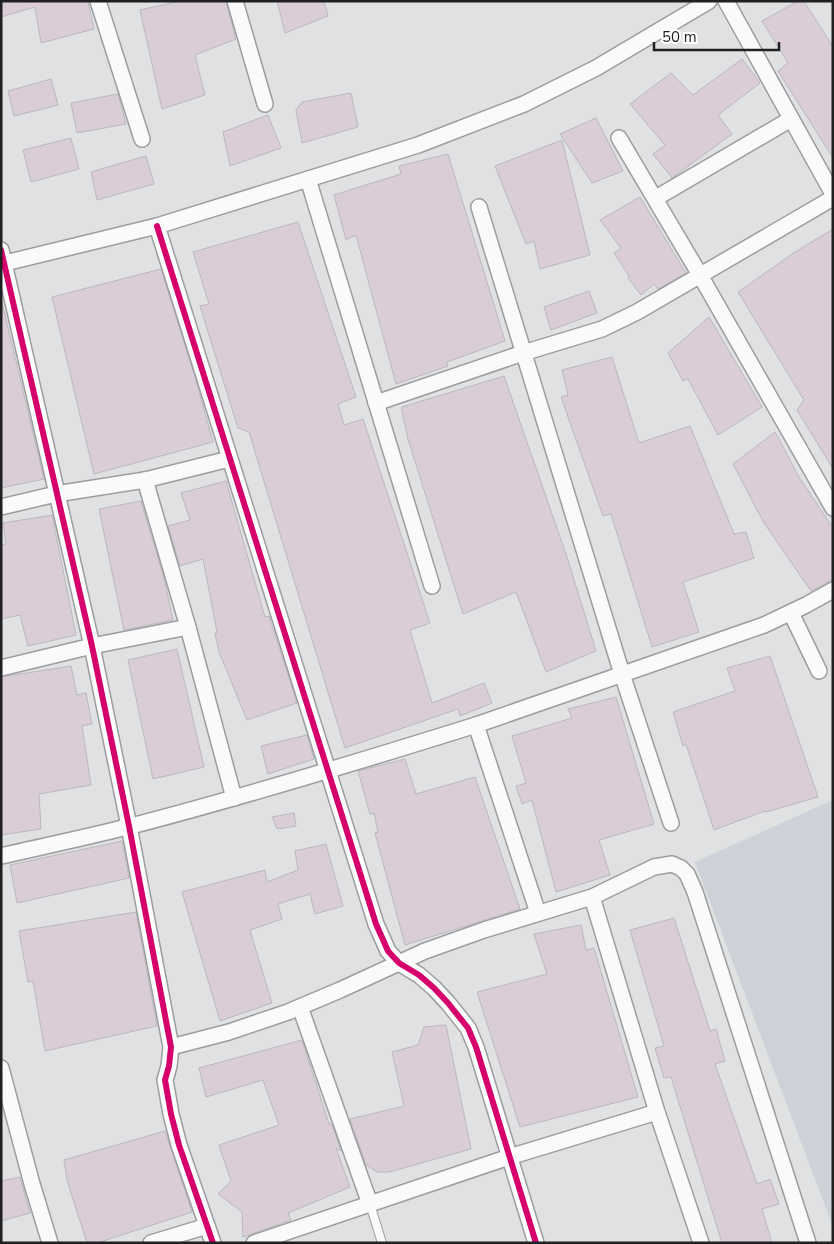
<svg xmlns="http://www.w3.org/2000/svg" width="834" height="1244" font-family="'Nunito Sans',sans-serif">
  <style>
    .built { fill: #ccd2d7 }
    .building { fill: #dbcdd8; stroke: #b9b9ba }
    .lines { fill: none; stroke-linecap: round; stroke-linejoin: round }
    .lane-casing { stroke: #9c9d9f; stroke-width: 10 }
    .street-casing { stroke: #9c9d9f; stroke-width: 18 }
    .lane { stroke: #fafafb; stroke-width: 8 }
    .street { stroke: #fafafb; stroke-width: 15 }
    .cycleway-casing { stroke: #fff; stroke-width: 9 }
    .cycleway { stroke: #d6006c; stroke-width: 6 }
  </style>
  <rect width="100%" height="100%" fill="#dfe1e3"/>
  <!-- built -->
  <path class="built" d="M833,800V1224H832L695,862Z"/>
  <!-- building -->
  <g class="building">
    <path d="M1,1H88L94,29L41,43L35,7L1,17Z"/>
    <path d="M180,1H226L236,39L195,55L205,95L162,109L140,10Z"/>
    <path d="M277,1H324L328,16L285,33Z"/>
    <path d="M798,1H804L833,47V158L778,71L788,63L762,21Z"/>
    <path d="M742,59L760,83L718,115L732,134L672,178L653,154L665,145L630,104L671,73L693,95Z"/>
    <path d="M51,79L58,105L14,116L8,91Z"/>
    <path d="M351,93L358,127L302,143L296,110L302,102Z"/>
    <path d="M118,94L126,124L77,133L71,103Z"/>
    <path d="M268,115L281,148L230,166L223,132Z"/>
    <path d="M596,118L623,171L592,183L560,134Z"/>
    <path d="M71,138L79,169L31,182L23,150Z"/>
    <path d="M562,140L590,255L540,269L534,241L526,244L495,166Z"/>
    <path d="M448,154L505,341L447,362L448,366L396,384L356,235L346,240L334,195L401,174L399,166Z"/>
    <path d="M146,156L154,184L97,200L91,172Z"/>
    <path d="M640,197L686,273L658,289L654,284L641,295L628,278L629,276L614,253L621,248L600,220Z"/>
    <path d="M298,222L356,397L338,404L344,425L363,419L430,623L410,630L432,703L484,683L492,703L460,716L458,709L345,748L249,432L238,428L200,306L209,304L193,252Z"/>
    <path d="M833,229V469L797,410L804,400L738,292L795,252Z"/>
    <path d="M161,269L195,377L213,442L94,474L52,297Z"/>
    <path d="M589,291L597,313L551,330L544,307Z"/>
    <path d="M1,298L44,479L1,488Z"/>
    <path d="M709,317L762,407L718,435L688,379L683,381L668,353Z"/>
    <path d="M612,357L639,443L690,426L734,534L746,532L754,558L683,582L699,632L652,647L611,514L603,516L561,397L568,395L562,370Z"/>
    <path d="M504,376L567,557L596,651L546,672L516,592L463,614L408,439L402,412V407Z"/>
    <path d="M775,432L799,477L833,528V579L811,591L764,523L733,464Z"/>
    <path d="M226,481L265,617L269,616L297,703L247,720L219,652L215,633L217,632L203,559L180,566L168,526L190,520L181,493Z"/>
    <path d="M141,501L164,578L173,620L124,630L99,509Z"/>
    <path d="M52,515L76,635L28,646L20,615L1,619V545L6,544L3,523Z"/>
    <path d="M177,649L204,767L153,779L128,660Z"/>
    <path d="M770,656L818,797L766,812L765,811L714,830L686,744L683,746L673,712L735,691L727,668Z"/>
    <path d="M71,666L77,695L86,693L92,724L82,726L91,785L39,794L41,829L1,835V677Z"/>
    <path d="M616,697L654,824L599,840L610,875L556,892L532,800L522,804L516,786L526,783L512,736L572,718L568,709Z"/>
    <path d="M307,735L314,759L268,774L261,746Z"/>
    <path d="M405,759L416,794L475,777L520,909L405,945L375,833L378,832L374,813L370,814L358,771Z"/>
    <path d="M294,813L296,826L277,829L272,817Z"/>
    <path d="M122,841L129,878L17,903L10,865Z"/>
    <path d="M326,844L343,906L315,914L310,894L278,904L282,919L250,930L272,1003L220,1021L182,892L265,870L267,882L298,870L295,851Z"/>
    <path d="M136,912L157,1026L45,1051L33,981L28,982L19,931Z"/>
    <path d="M674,918L710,1031L716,1029L725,1061L715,1064L757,1184L770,1179L779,1204L762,1209L772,1243H722L671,1077L664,1078L655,1048L664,1046L630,930Z"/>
    <path d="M581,925L586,950L594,948L638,1097L520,1127L477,992L547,974L534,934Z"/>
    <path d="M446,1025L471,1149L389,1172H378L366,1165L350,1119L404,1106L392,1052L418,1045L424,1027Z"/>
    <path d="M302,1040L329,1124H332L341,1151L336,1148L350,1187L288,1213L291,1220L243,1237L242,1212L218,1194L231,1181L219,1145L279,1125L263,1080L206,1097L199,1068Z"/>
    <path d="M165,1131L192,1212L97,1243H87L67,1180L64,1160Z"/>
    <path d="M20,1177L30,1213L1,1221V1181Z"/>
  </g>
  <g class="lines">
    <defs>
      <path id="lane" d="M370,1204L382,1243"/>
      <g id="street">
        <path d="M98,1L142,139"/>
        <path d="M235,1L265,104"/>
        <path d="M726,1L833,194"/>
        <path d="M619,138L700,275L833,508"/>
        <path d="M308,179L432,586"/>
        <path d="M656,198L791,119"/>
        <path d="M479,207L622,674L671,823"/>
        <path d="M157,226L376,924L388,951L399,963L419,975L434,988L448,1003L468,1028L476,1047L536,1243"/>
        <path d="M1,250L92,646L129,826L171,1047L169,1066L165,1080L171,1114L179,1145L213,1243"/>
        <path d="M1,264L157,226L418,145L524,104L596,68L709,1"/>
        <path d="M376,403L523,353L602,329L637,312L833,198"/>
        <path d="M145,480L188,627L234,798"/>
        <path d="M1,507L56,494L145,480L229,459"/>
        <path d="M791,613L819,671"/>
        <path d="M1,668L92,646L188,627"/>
        <path d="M1,856C44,846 88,837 131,826C247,796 361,761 476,725"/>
        <path d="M592,897L657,1112L701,1243"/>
        <path d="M538,913L476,725L764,625L806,605L833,590"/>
        <path d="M300,1007L370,1204"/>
        <path d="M171,1047L229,1032L288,1012L340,990L425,951L484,930L592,897L654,867L672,864L681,868L687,874L695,892L808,1243"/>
        <path d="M1,1068L32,1184L50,1243"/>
        <path d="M151,1243L207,1226"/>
        <path d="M254,1243L509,1157L657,1112"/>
      </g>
    </defs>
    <!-- lane casing -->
    <use href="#lane" class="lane-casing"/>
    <!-- street casing -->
    <use href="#street" class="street-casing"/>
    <!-- lane -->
    <use href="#lane" class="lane"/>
    <!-- street -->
    <use href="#street" class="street"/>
    <defs>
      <g id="cycleway">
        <path d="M157,226L376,924L388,951L399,963L419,975L434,988L448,1003L468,1028L476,1047L536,1243"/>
        <path d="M1,250L92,646L129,826L171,1047L169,1066L165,1080L171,1114L179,1145L213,1243"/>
      </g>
    </defs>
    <!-- cycleway casing -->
    <use href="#cycleway" class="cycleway-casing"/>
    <!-- cycleway -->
    <use href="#cycleway" class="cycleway"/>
  </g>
  <!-- border -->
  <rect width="834" height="1244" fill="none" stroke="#1f2022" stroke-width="5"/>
  <!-- scale -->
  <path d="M654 42v8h125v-8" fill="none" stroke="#1f2022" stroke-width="2.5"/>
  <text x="662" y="42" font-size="15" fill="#1f2022" stroke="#ffffff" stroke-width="4" paint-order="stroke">50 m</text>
</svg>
